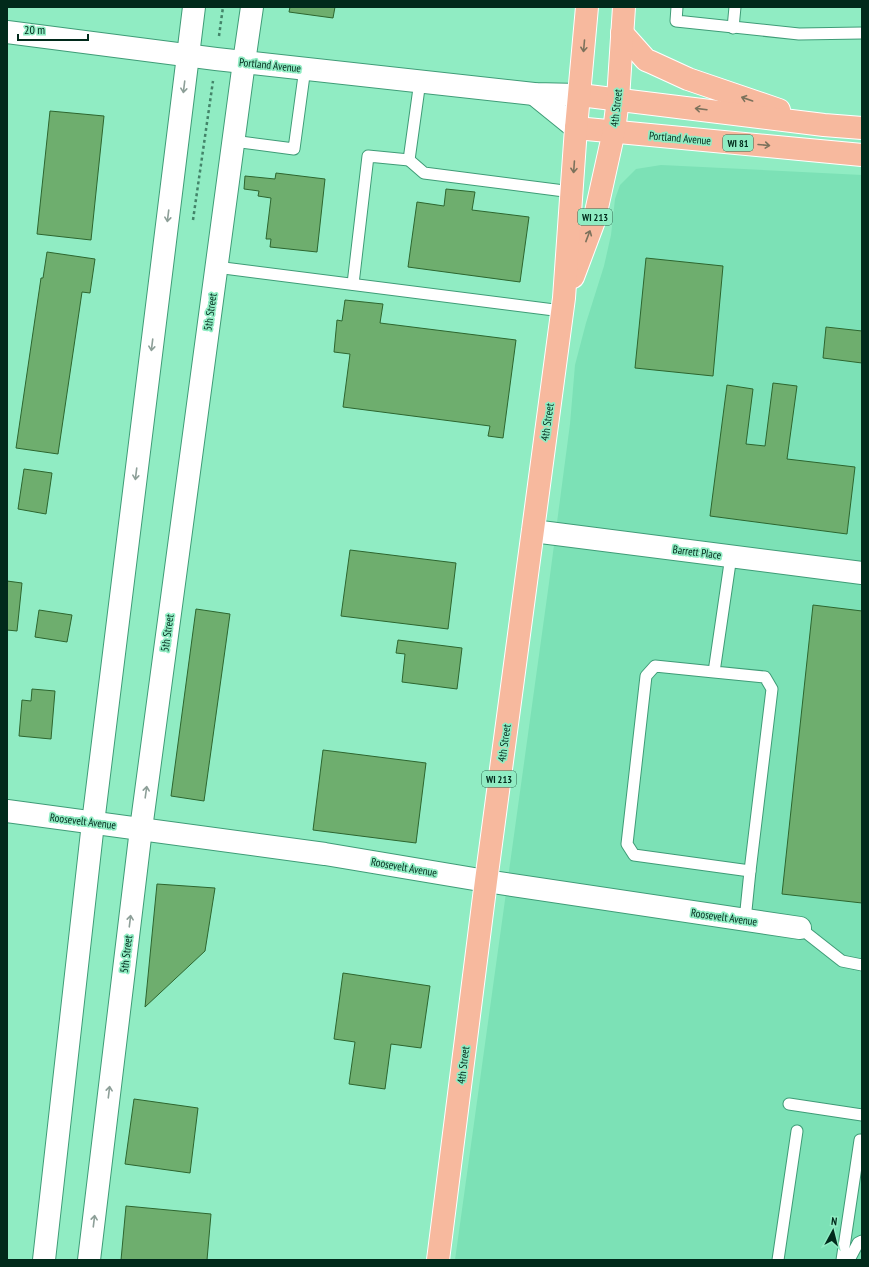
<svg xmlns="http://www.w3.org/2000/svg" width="869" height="1267" font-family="'PT Sans Narrow',sans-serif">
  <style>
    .built { fill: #7ce1b6 }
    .building { fill: #6eae6e; stroke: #2d662f }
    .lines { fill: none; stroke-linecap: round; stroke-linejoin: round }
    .service-casing { stroke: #3f9c77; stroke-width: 13 }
    .minor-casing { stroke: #3f9c77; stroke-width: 24 }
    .tertiary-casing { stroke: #3f9c77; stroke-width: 24 }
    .primary-casing { stroke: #fff; stroke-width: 24 }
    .path { stroke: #438469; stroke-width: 2.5; stroke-dasharray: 3 3; stroke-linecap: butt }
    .service { stroke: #fff; stroke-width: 11 }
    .minor { stroke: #fff; stroke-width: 22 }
    .tertiary { stroke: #fff; stroke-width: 22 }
    .primary { stroke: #f7b99e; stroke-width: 22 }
    .oneway { stroke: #7c725c }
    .oneway2 { stroke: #8d9f98 }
    .labels { text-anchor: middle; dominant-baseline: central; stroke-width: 3.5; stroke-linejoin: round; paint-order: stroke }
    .shield { fill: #90ecc3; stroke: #2c644d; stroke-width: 1 }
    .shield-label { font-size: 10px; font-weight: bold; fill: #012a1b }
    .street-label { font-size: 11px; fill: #012a1b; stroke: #90ecc3 }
  </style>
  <rect width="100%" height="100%" fill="#90ecc3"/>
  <!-- built -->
  <path class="built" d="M661,165L862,175V1260H455L549,583L570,424L575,365L586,323L604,266L611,235L615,199L620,185L636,169Z"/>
  <!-- building -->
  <g class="building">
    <path d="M290,7H335L333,18L289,12Z"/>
    <path d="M50,111L104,116L91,240L37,234Z"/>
    <path d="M276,173L325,179L317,252L270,247L271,239H266L271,198L258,196L259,191L244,189L245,176L275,179Z"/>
    <path d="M446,189L475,192L472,210L529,217L520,282L408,267L417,202L444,206Z"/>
    <path d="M47,252L95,259L90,293L82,292L58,454L16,448L41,278H43Z"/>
    <path d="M646,258L723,266L713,376L635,368Z"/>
    <path d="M345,300L383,304L380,323L516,340L503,438L488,436L490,426L343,407L350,354L334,352L337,320L342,321Z"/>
    <path d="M826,327L862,331V363L823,358Z"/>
    <path d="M773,383L797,386L787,459L855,467L847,534L710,516L727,385L753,389L746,444L765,446Z"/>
    <path d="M24,469L52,473L46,514L18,509Z"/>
    <path d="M350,550L456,563L448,629L341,616Z"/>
    <path d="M7,581L22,583L17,631L7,630Z"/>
    <path d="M813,605L862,611V903L782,894Z"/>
    <path d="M196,609L230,614L204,801L171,796Z"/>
    <path d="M39,610L72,615L67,642L35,637Z"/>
    <path d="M398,640L462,648L457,689L402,682L405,654L396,653Z"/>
    <path d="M32,689L55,691L51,739L19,736L22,700L31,701Z"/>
    <path d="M323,750L426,763L416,843L313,830Z"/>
    <path d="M157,884L215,888L205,951L145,1007Z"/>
    <path d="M343,973L430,986L421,1048L391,1044L385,1089L349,1084L355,1042L334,1039Z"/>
    <path d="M134,1099L198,1108L190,1173L125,1164Z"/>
    <path d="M126,1206L211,1214L207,1260H121Z"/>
  </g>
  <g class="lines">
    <defs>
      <g id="service">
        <path d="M677,7L676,21L799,34L862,33"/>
        <path d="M733,28L735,7"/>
        <path d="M233,141L294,149L305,68"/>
        <path d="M409,160L424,173L572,192"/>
        <path d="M216,267L562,311"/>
        <path d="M353,284L368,156L409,160L420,81"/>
        <path d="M714,672L765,677L772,689L750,871L634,855L627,844L646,676L655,666L714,672L731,556"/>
        <path d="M745,920L750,871"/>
        <path d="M800,928L842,961L862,965"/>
        <path d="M789,1104L862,1115"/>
        <path d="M778,1260L797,1131"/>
        <path d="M842,1260L860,1140"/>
        <path d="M849,1260L858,1243L862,1241"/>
      </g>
      <g id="minor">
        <path d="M533,531L862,573"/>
        <path d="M7,811L325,854L486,881L800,928"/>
        <path d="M44,1260L93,823L194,7"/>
        <path d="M89,1260L141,829L244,62L252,7"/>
      </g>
      <g id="tertiary">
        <path d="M7,32L216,59L534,94L580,95"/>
        <path d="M534,94L576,128"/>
      </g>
      <g id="primary">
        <path d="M622,33L646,60L651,62L688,79L779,110"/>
        <path d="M580,95L824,125L862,128"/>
        <path d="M576,128L862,155"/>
        <path d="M573,277L594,221L614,131L618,99L624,7"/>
        <path d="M438,1260L486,881L564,298L576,128L587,7"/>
      </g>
    </defs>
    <!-- service casing -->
    <use href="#service" class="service-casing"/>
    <!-- minor casing -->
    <use href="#minor" class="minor-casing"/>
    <!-- tertiary casing -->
    <use href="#tertiary" class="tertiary-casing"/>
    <!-- primary casing -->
    <use href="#primary" class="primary-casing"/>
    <!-- path -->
    <g class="path">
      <path d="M219,36L223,7"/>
      <path d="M193,220L213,81"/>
    </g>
    <!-- service -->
    <use href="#service" class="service"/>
    <!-- minor -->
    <use href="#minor" class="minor"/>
    <!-- tertiary -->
    <use href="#tertiary" class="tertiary"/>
    <!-- primary -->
    <use href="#primary" class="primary"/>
  </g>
  <!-- one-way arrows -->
  <defs><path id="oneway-shaft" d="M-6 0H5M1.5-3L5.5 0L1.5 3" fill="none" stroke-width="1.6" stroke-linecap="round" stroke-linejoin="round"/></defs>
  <g class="oneway">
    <use href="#oneway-shaft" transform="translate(584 46) rotate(95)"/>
    <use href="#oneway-shaft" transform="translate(747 99) rotate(-161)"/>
    <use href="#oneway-shaft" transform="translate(701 109) rotate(-173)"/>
    <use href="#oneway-shaft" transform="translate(764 145) rotate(5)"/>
    <use href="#oneway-shaft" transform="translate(574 167) rotate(94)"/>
    <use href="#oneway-shaft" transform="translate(588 236) rotate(-69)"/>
  </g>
  <g class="oneway2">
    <use href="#oneway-shaft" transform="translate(184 87) rotate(97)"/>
    <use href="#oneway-shaft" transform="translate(168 216) rotate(97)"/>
    <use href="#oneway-shaft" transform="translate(152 345) rotate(97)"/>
    <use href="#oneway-shaft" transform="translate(136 474) rotate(97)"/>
    <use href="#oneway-shaft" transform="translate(146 792) rotate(-82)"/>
    <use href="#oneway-shaft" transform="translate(130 921) rotate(-83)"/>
    <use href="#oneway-shaft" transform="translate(109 1092) rotate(-83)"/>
    <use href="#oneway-shaft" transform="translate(94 1221) rotate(-83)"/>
  </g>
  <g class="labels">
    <!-- shield labels -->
    <g class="shield">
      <rect x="723" y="135" width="30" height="16" rx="3"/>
      <rect x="578" y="209" width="34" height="16" rx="3"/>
      <rect x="482" y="771" width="34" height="16" rx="3"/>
    </g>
    <g class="shield-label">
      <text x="738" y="143">WI 81</text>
      <text x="595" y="217">WI 213</text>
      <text x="499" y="779">WI 213</text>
    </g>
    <!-- street labels -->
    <g class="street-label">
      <text transform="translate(270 65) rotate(6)">Portland Avenue</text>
      <text transform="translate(616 108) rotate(-84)">4th Street</text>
      <text transform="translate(680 138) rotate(5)">Portland Avenue</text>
      <text transform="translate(210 312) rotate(-82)">5th Street</text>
      <text transform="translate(547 422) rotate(-82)">4th Street</text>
      <text transform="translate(697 552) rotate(7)">Barrett Place</text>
      <text transform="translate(167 633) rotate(-82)">5th Street</text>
      <text transform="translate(504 743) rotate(-82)">4th Street</text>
      <text transform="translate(83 821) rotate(7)">Roosevelt Avenue</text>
      <text transform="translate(404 867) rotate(10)">Roosevelt Avenue</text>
      <text transform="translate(724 917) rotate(8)">Roosevelt Avenue</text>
      <text transform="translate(126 954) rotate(-83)">5th Street</text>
      <text transform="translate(463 1065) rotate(-83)">4th Street</text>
    </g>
  </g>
  <!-- border -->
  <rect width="869" height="1267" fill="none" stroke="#012a1b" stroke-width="16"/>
  <!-- north arrow -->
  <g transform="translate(833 1231) rotate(7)" stroke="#90ecc3" stroke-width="3" paint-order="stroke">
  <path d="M0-3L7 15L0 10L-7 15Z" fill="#012a1b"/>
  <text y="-6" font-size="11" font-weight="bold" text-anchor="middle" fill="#012a1b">N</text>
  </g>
  <!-- scale -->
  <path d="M18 34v6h70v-6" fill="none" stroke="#012a1b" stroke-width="2"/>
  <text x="24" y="34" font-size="12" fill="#012a1b" stroke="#90ecc3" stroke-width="3" paint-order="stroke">20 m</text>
</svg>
